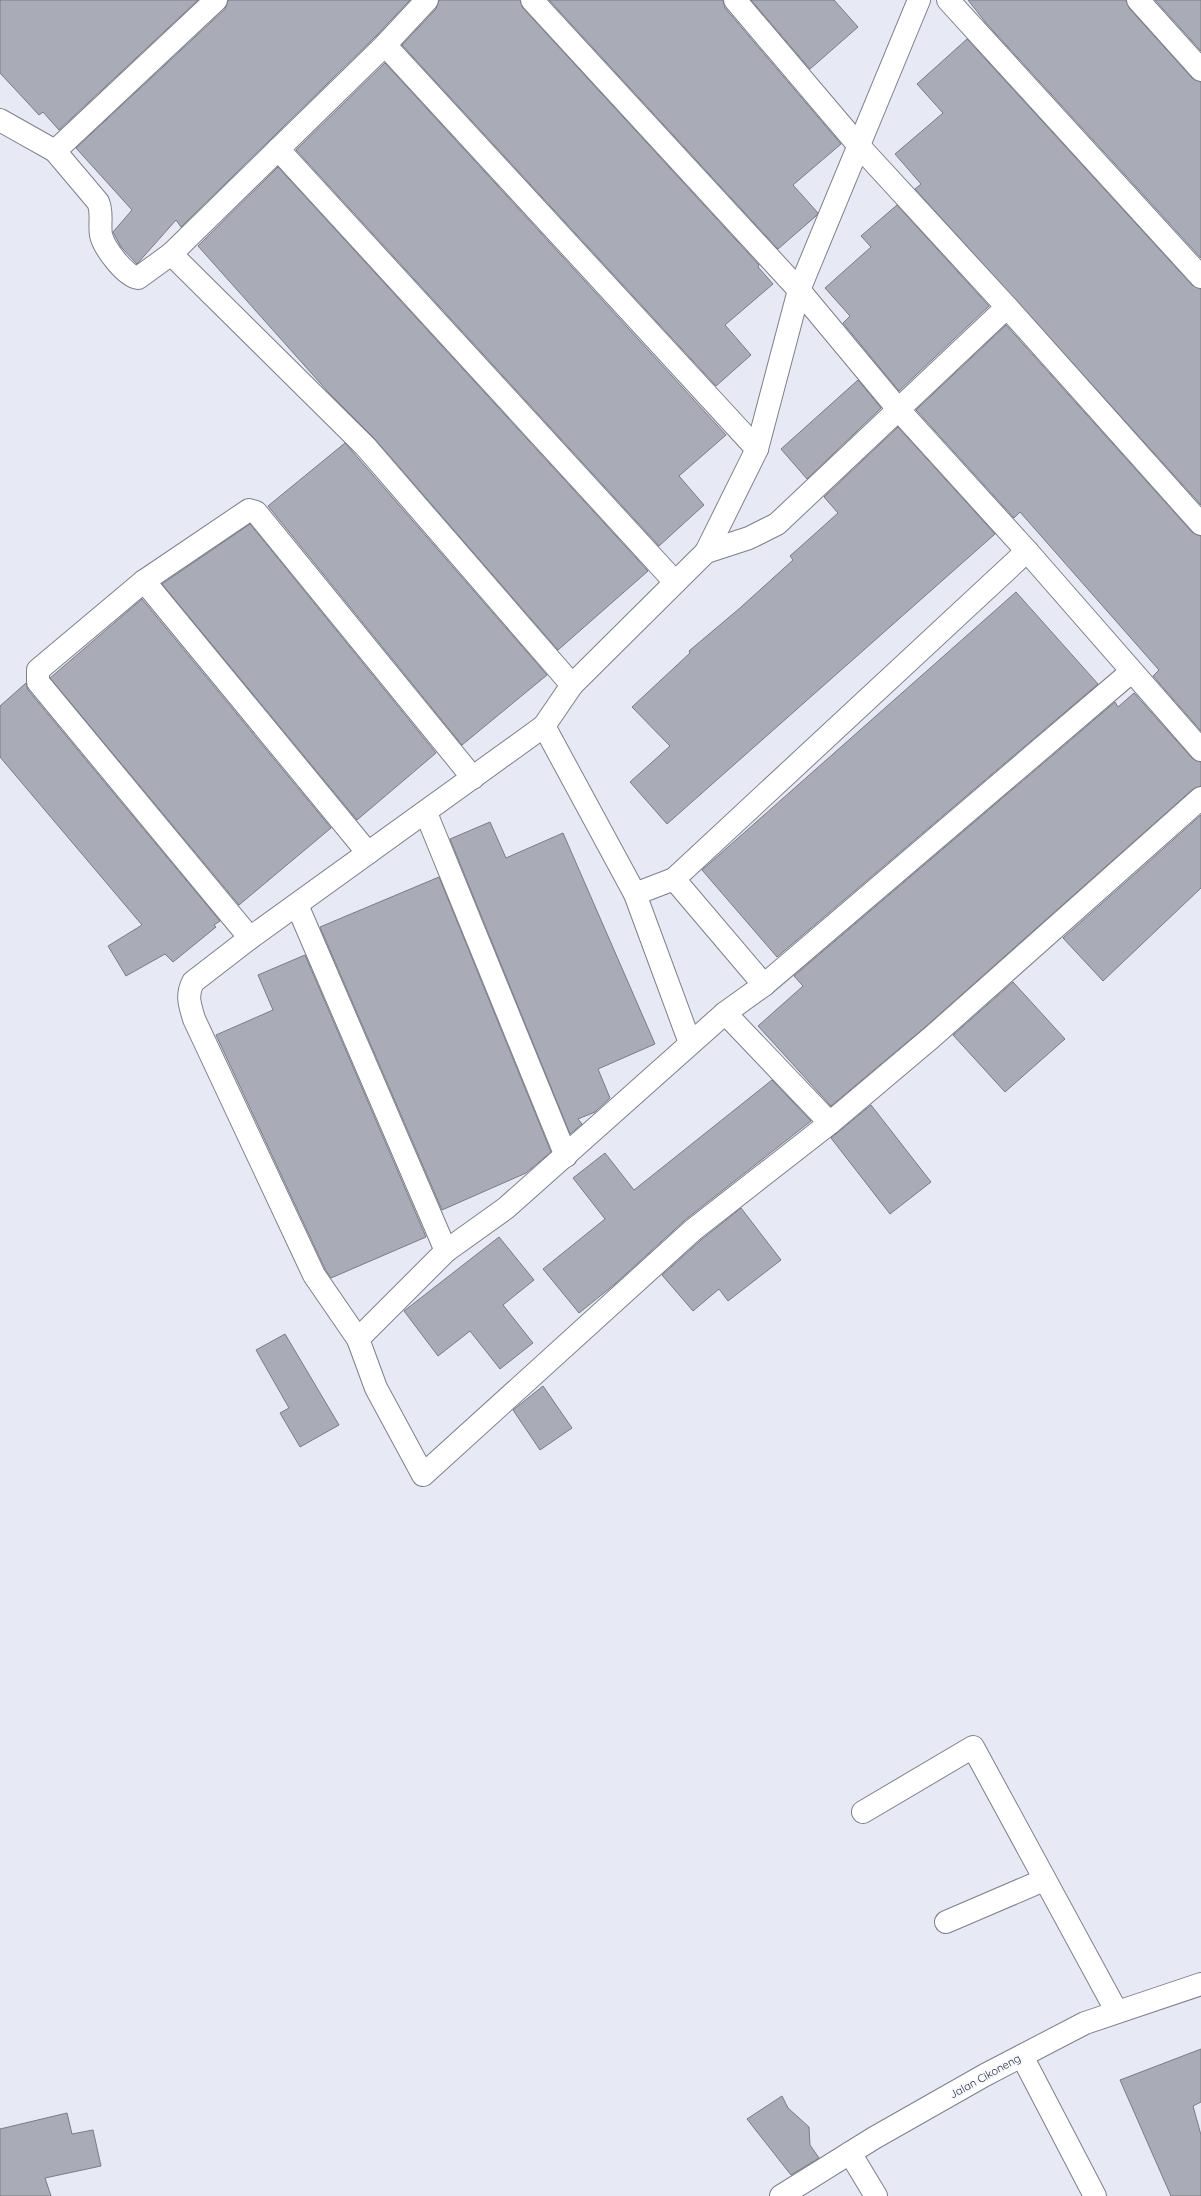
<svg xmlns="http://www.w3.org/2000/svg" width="1201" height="2196" font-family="Quicksand,sans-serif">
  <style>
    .building { fill: #a9acb6; stroke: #797c85 }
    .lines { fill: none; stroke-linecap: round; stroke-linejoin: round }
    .minor-casing { stroke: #7d808a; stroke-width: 24 }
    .minor { stroke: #fff; stroke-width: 22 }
    .labels { text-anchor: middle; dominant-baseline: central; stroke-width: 3.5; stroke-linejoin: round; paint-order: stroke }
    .street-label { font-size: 11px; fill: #2b2d31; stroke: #f6f8ff }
  </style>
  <rect width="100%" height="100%" fill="#e7eaf5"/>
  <!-- building -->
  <g class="building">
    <path d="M0,0H198L59,130L43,112L39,115L0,73Z"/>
    <path d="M228,0H410L376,36L181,227L176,220L137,264L121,247L113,232L132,210L76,148L225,9Z"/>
    <path d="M439,0H520L523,8L759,265L758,267L773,284L725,325L751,355L716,386L402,45L436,9Z"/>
    <path d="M549,0H723L725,8L841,144L793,185L818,213L816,216L778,249Z"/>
    <path d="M751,0H834L858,27L810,69Z"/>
    <path d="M968,0H1126L1129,8L1192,78L1201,82V258L986,23Z"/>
    <path d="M1155,0H1201V51Z"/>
    <path d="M967,39L1192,285L1201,289V505L915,189L921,184L895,154L943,113L917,84Z"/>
    <path d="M385,63L726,435L679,476L704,505L659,546L296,150Z"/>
    <path d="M278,167L648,571L558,650L374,438L329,393L198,246Z"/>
    <path d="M897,205L989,306L899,391L843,323L850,316L825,288L871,247L861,236Z"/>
    <path d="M1006,325L1192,532L1201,536V731L1153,676L1159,670L1020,512L1014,518L916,410Z"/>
    <path d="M858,380L881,408L807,479L781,449Z"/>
    <path d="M898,427L995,534L667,824L630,782L670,746L632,707L690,653L689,651L740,608L793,560L790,556L838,513L824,497Z"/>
    <path d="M345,443L547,675L462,745L268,506Z"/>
    <path d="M250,524L436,753L357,820L162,584Z"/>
    <path d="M1016,592L1098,684L777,957L702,870Z"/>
    <path d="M142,599L331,828L239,905L50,678Z"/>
    <path d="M26,683L28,690L220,921L214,925L216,927L173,962L165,954L126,976L108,946L142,925L0,757V706Z"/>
    <path d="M1134,693L1192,758L1201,762V786L1193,789L924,1028L831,1106L758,1026L803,986L794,976L1115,702L1118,707Z"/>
    <path d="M1201,815V888L1103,981L1063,938Z"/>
    <path d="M490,822L506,858L563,833L655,1044L598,1069L610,1098L595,1112L578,1119L582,1124L570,1134L450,839Z"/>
    <path d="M439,877L551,1152L526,1173L442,1210L320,927Z"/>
    <path d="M305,955L426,1237L331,1278L325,1269L216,1035L273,1010L258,975Z"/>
    <path d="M1013,982L1065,1039L1005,1092L953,1035Z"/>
    <path d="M772,1080L811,1121L685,1220L615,1284L579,1313L543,1269L605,1219L573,1178L605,1153L634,1190Z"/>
    <path d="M871,1105L931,1182L890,1214L831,1138Z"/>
    <path d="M741,1208L781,1260L728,1301L719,1289L693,1311L662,1275L701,1240Z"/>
    <path d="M499,1237L534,1280L503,1305L533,1343L500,1369L470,1331L438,1356L404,1311Z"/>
    <path d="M285,1334L339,1425L300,1447L280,1413L289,1408L256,1350Z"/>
    <path d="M543,1386L572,1428L540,1450L513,1410Z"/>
    <path d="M1201,2049V2102L1193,2106L1201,2135V2196H1171L1120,2080Z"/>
    <path d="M782,2096L788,2108L809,2127L810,2145L819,2158L791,2175L747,2119Z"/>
    <path d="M67,2113L72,2134L93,2130L101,2166L45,2178L51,2196H0V2129Z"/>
  </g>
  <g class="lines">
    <defs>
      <g id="minor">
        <path d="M532,0L799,290L898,409L1027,551L1201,750"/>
        <path d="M735,0L859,146L1007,307L1201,524"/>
        <path d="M919,0L799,290L757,449L706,552L572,685L544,726L250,938L193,982C186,996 190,1005 194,1019L314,1275L358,1339L376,1388L423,1475L693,1230L830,1123L932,1037L1201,798"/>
        <path d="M948,0L1201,277"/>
        <path d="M1138,0L1201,70"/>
        <path d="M385,45L757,449"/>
        <path d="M0,120L55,151L98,202C103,213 99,223 101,235C104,248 125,276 138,278L171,254L385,45L427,0"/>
        <path d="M278,149L675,582"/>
        <path d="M55,151L216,0"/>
        <path d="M171,254L365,446L572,685"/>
        <path d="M706,552L749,538L777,524L1007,307"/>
        <path d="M144,581L368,853"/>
        <path d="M544,726L635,894L674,879L764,985"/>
        <path d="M426,813L566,1156"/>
        <path d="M674,879L1027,551"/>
        <path d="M635,894L690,1043"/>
        <path d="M297,905L446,1251"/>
        <path d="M250,938L38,682V670L144,581L249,510L256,512L473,778"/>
        <path d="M725,1013L764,985L1131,672"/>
        <path d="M358,1339L446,1251L506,1208L725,1013L830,1123"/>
        <path d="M863,1812L973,1747L1117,2012"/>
        <path d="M946,1922L1044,1880"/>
        <path d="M1022,2056L1095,2196"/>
        <path d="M850,2153L876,2196"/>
        <path d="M781,2196L874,2138L985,2075L1085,2023L1201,1984"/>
      </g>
    </defs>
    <!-- minor casing -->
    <use href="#minor" class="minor-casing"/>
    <!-- minor -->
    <use href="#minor" class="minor"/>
  </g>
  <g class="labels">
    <!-- street labels -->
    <g class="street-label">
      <text transform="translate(985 2076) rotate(-29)">Jalan Cikoneng</text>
    </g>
  </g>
</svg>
